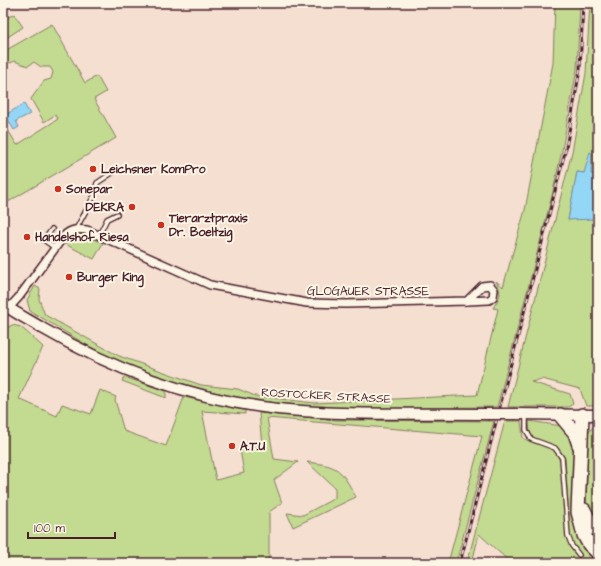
<svg xmlns="http://www.w3.org/2000/svg" width="601" height="566" font-family="'Architects Daughter',sans-serif">
  <style>
    .green { fill: #c2db91; stroke: #867d5e; fill-rule: evenodd }
    .water { fill: #93d6f5; stroke: #768da4 }
    .lines { fill: none; stroke-linecap: round; stroke-linejoin: round }
    .lane-casing { stroke: #4a1f2b; stroke-width: 6 }
    .street-casing { stroke: #4a1f2b; stroke-width: 10 }
    .secondary-casing { stroke: #4a1f2b; stroke-width: 13 }
    .highway-casing { stroke: #4a1f2b; stroke-width: 16 }
    .lane { stroke: #fcf5e5; stroke-width: 3.5 }
    .street { stroke: #fcf5e5; stroke-width: 7 }
    .secondary { stroke: #fcf5e5; stroke-width: 10 }
    .highway { stroke: #fcf5e5; stroke-width: 13 }
    .rail-casing { stroke: #4a1f2b; stroke-width: 3 }
    .rail { stroke: #fcf5e5; stroke-width: 1.5; stroke-dasharray: 4.5; stroke-linecap: butt }
    .secondary-bridge-casing { stroke: #4a1f2b; stroke-width: 13; stroke-linecap: butt }
    .secondary-bridge { stroke: #fcf5e5; stroke-width: 10 }
    .poi-dot { fill: #c8321e; stroke: #fcf5e5; stroke-width: 1.5 }
    .labels { text-anchor: middle; dominant-baseline: central; stroke-width: 4; stroke-linejoin: round; paint-order: stroke }
    .poi-label { font-size: 12px; font-weight: bold; fill: #4a1f2b; stroke: #fcf5e5; text-anchor: start }
    .street-label { font-size: 12px; fill: #4a1f2b; stroke: #fcf5e5 }
  </style>
  <rect width="100%" height="100%" fill="#f5dfd1"/>
  <filter id="ink" filterUnits="userSpaceOnUse"><feTurbulence type="fractalNoise" baseFrequency=".025" numOctaves="2"/><feDisplacementMap in="SourceGraphic" scale="8" xChannelSelector="R" yChannelSelector="G"/><feConvolveMatrix kernelMatrix="1 2 1 2 8 2 1 2 1" color-interpolation-filters="sRGB"/></filter>
  <g filter="url(#ink)">
    <!-- green -->
    <g class="green">
      <path d="M555,3H580L577,69L562,150L552,196L497,407C424,407 350,412 277,403C222,396 167,382 117,360C86,347 59,327 30,311L27,300L35,286L40,289L39,299L45,315L119,356L201,385L238,389L255,396L314,403L477,395L498,309L493,308C501,295 502,294 496,281L503,287L525,210L553,63Z"/>
      <path d="M590,3H598V406H586L580,389L542,379L531,382L570,394L573,404L568,407H508L572,152L586,73ZM592,153L591,174L568,220L577,172L584,173Z"/>
      <path d="M14,14L23,27L3,40V20Z"/>
      <path d="M52,24L85,83L97,76L106,92L94,99L116,138L3,205V122L17,145L58,119L55,115L44,122L31,99L44,81L51,79L53,72L50,67H41L34,62L28,66L14,61L11,63L6,61L3,52Z"/>
      <path d="M82,234L103,243L94,259L65,244L73,236Z"/>
      <path d="M12,325L21,327L43,347L19,399L57,416L62,404L91,414L100,390L116,397L115,400L124,431L166,446L184,397L245,410V414L202,411L216,480L244,473L240,450L262,446L259,413L336,420L494,421L456,563H448L482,436L267,418L274,459L298,462L274,480L282,503L269,512V563H3V330Z"/>
      <path d="M124,377L166,391V398L122,381Z"/>
      <path d="M505,421H521L523,438C543,450 554,439 562,467L568,541L578,557L580,555L571,541L570,534L565,459C556,439 542,446 530,434L529,421L562,426C585,442 570,480 576,503C581,521 591,540 598,558V563H511L479,534L472,563H467Z"/>
      <path d="M598,424V527L586,508L588,435L590,430Z"/>
      <path d="M307,462C339,466 340,468 356,497L293,527L287,513L303,515L335,498V488Z"/>
    </g>
    <!-- water -->
    <g class="water">
      <path d="M24,104L30,114L16,121L19,127L14,130L5,115Z"/>
      <path d="M590,152L592,153L591,174L596,175L595,219L568,220L577,172L584,173Z"/>
    </g>
    <g class="lines">
      <defs>
        <g id="lane">
          <path d="M52,229L44,240L55,248"/>
          <path d="M76,229L94,196L97,183L115,171"/>
          <path d="M99,235L107,219L117,214"/>
          <path d="M3,316L8,309"/>
          <path d="M526,415V430L531,439L555,448L562,458L568,536L572,546L579,555"/>
        </g>
        <path id="street" d="M9,308L19,297L64,236C71,229 78,229 87,230L210,285L307,303L346,304L467,301L489,300L493,297L494,290L490,285L482,286L467,301"/>
        <g id="secondary">
          <path d="M3,304C15,313 29,320 42,328C114,370 195,400 278,409C347,416 418,413 487,414"/>
          <path d="M515,414L598,415"/>
        </g>
        <g id="highway">
          <path d="M560,415L575,433L579,445"/>
          <path d="M582,415L578,512L584,535L589,544L598,553"/>
          <path d="M584,510L593,528L598,530"/>
        </g>
      </defs>
      <!-- lane casing -->
      <use href="#lane" class="lane-casing"/>
      <!-- street casing -->
      <use href="#street" class="street-casing"/>
      <!-- secondary casing -->
      <use href="#secondary" class="secondary-casing"/>
      <!-- highway casing -->
      <use href="#highway" class="highway-casing"/>
      <!-- lane -->
      <use href="#lane" class="lane"/>
      <!-- street -->
      <use href="#street" class="street"/>
      <!-- secondary -->
      <use href="#secondary" class="secondary"/>
      <!-- highway -->
      <use href="#highway" class="highway"/>
      <defs>
        <path id="rail" d="M460,563L566,148L580,69L583,3"/>
      </defs>
      <!-- rail casing -->
      <use href="#rail" class="rail-casing"/>
      <!-- rail -->
      <use href="#rail" class="rail"/>
      <defs>
        <path id="secondary-bridge" d="M487,414H515"/>
      </defs>
      <!-- secondary-bridge casing -->
      <use href="#secondary-bridge" class="secondary-bridge-casing"/>
      <!-- secondary-bridge -->
      <use href="#secondary-bridge" class="secondary-bridge"/>
    </g>
  </g>
  <!-- markers -->
  <g class="poi-dot">
    <circle cx="93" cy="169" r="4"/>
    <circle cx="58" cy="189" r="4"/>
    <circle cx="132" cy="207" r="4"/>
    <circle cx="161" cy="225" r="4"/>
    <circle cx="27" cy="237" r="4"/>
    <circle cx="69" cy="277" r="4"/>
    <circle cx="232" cy="446" r="4"/>
  </g>
  <g class="labels">
    <!-- poi labels -->
    <g class="poi-label">
      <text x="101" y="169">Leichsner KomPro</text>
      <text x="66" y="189">Sonepar</text>
      <text x="124" y="207" text-anchor="end">DEKRA</text>
      <text x="169" y="218">Tierarztpraxis<tspan x="169" dy="14">Dr. Boeltzig</tspan></text>
      <text x="35" y="237">Handelshof Riesa</text>
      <text x="77" y="277">Burger King</text>
      <text x="240" y="446">A.T.U</text>
    </g>
    <!-- street labels -->
    <g class="street-label">
      <text x="368" y="291">GLOGAUER STRASSE</text>
      <text transform="translate(326 396) rotate(3)">ROSTOCKER STRASSE</text>
    </g>
  </g>
  <!-- margin -->
  <rect width="601" height="566" fill="none" stroke="#fcf5e5" stroke-width="16"/>
  <rect x="8" y="8" width="585" height="550" fill="none" stroke="#4a1f2b" stroke-width="1.5" filter="url(#ink)"/>
  <!-- scale -->
  <path d="M28 532v6h87v-6" fill="none" stroke="#4a1f2b" stroke-width="2"/>
  <text x="34" y="532" font-size="12" fill="#4a1f2b" stroke="#fcf5e5" stroke-width="3" paint-order="stroke">100 m</text>
</svg>
